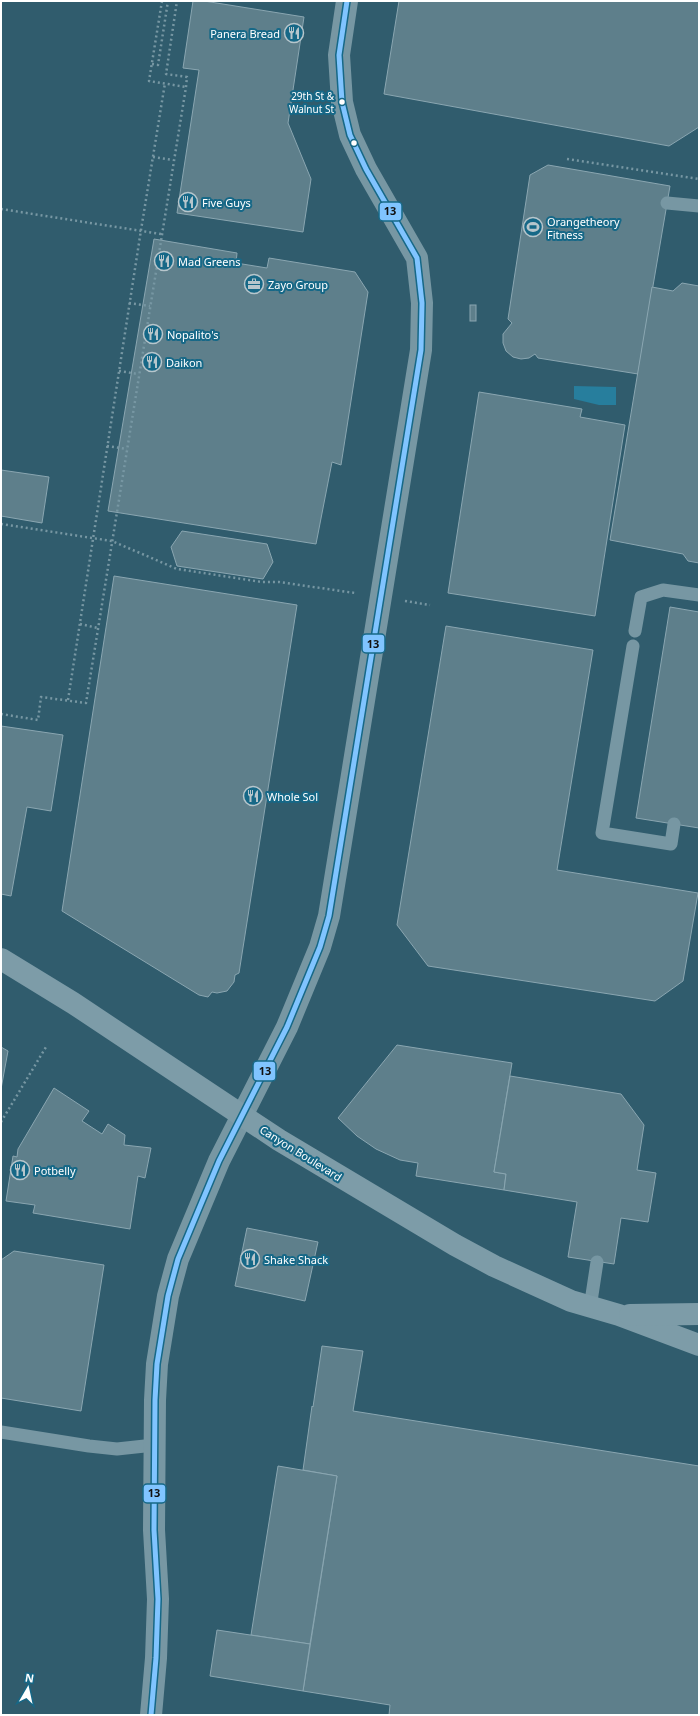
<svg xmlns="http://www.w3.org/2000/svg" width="700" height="1716" font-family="'Noto Sans',sans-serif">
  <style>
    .green { fill: #277e9d }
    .building { fill: #5e7f8b; stroke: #8aa6b1 }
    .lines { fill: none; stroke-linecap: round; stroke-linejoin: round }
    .path { stroke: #7797a3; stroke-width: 2.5; stroke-dasharray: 2 3; stroke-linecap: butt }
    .lane { stroke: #7797a3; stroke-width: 13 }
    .street { stroke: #7797a3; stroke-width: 22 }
    .secondary { stroke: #7d9ca8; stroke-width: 22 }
    .bus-1-casing { stroke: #166887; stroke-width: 8 }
    .bus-1 { stroke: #80c4ff; stroke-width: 5 }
    .bus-dot { fill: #fff; stroke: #166887; stroke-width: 1.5 }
    .labels { text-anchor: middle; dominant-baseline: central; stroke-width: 4; stroke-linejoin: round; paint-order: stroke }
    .bus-label { font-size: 10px; fill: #fff; stroke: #166887; text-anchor: end }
    .poi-label { font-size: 11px; fill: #fff; stroke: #166887; text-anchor: start }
    .street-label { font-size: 11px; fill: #fff; stroke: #166887 }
    .line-badge { stroke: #166887; stroke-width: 1.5 }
    .pale-badge-label { font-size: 11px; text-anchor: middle; font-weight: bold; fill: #111 }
  </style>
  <rect width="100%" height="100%" fill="#305c6d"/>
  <!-- green -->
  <path class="green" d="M574,386L616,387V405H599L574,399Z"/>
  <!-- building -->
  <g class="building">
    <path d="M193,1H204L304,17L288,123L311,179L303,232L177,213L199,70L183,68Z"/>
    <path d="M399,1H699V127L669,146L384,94Z"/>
    <path d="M548,165L670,186L638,374L538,358L535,354L529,358L521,359L513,357L506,351L503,343V334L512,323L508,319L530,175Z"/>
    <path d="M154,239L237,253L236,263L267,268L269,258L355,272L368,292L341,465L332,462L316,544L108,511Z"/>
    <path d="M682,283L699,286V563L688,561L683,554L610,540L652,287L673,291Z"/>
    <rect x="470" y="305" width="6" height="16"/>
    <path d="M479,392L582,409L580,417L625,425L595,616L448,593Z"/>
    <path d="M1,470L49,477L42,523L1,516Z"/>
    <path d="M182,531L267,544L273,562L263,579L177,566L171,547Z"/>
    <path d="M114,576L297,605L239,973L235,975L234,982L227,991L217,993L212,992L208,997L199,995L62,911Z"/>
    <path d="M670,607L699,612V828L636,818Z"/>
    <path d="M446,626L593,650L557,870L698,893L683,981L655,1001L428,966L397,925Z"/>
    <path d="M1,726L63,735L51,811L27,807L11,896L1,894Z"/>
    <path d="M397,1045L512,1063L494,1172L506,1174L504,1190L416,1176L418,1163L400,1160L376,1149L357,1136L338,1118Z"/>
    <path d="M1,1047L8,1051L1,1089Z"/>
    <path d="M510,1076L621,1094L644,1125L637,1170L656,1173L648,1222L621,1218L614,1264L568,1257L577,1202L504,1190L506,1174L494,1172Z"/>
    <path d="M54,1088L89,1111L82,1121L102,1134L108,1124L125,1135L124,1145L151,1148L145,1178L138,1176L130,1229L33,1213L35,1205L6,1201L13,1156L17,1157L18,1149Z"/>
    <path d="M247,1228L318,1242L305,1301L235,1286Z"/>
    <path d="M14,1251L104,1265L81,1411L1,1398V1260Z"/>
    <path d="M322,1346L363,1351L353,1411L699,1466V1715H389L390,1705L303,1691L337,1476L303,1470L312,1406L313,1407Z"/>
    <path d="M278,1466L337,1476L310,1644L251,1635Z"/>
    <path d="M217,1630L310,1644L303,1691L210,1676Z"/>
  </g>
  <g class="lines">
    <!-- path -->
    <g class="path">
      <path d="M162,1L149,81L186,87"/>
      <path d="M152,64L158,65L168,1"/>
      <path d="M153,157L173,160"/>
      <path d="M567,159L699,179"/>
      <path d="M1,209L161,234"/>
      <path d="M129,303L150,306"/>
      <path d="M119,371L138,374"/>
      <path d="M107,446L127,449"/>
      <path d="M1,524L112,541L177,569L262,582H279L355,593"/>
      <path d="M405,601L430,605"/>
      <path d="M80,624L98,628"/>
      <path d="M68,700L141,230L165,83"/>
      <path d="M1,714L38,720L41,697L86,703L186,87L187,77L166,74L177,1"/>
      <path d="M1,1122L46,1047"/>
    </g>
    <!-- lane -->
    <g class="lane">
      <path d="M667,203L699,206"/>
      <path d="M635,631L641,597L663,590L699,595"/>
      <path d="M633,646L602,833L671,844L674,824"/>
      <path d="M590,1308L597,1262"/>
      <path d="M1,1432L89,1446L117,1449L154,1445"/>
    </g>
    <!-- street -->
    <path class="street" d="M151,1715L156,1658L158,1599L154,1530L155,1400L157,1364L168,1296L178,1259L219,1161L287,1027L320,947L329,916L421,350L422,303L417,258L366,169L350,135L342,102L339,55L347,1"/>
    <!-- secondary -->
    <g class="secondary">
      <path d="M1,959L73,1003L279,1140L455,1245L494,1266L571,1301L619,1315L699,1345"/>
      <path d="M630,1315L699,1314"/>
    </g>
    <defs>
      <path id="bus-1" d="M151,1715L156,1658L158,1599L154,1530L155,1400L157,1364L168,1296L178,1259L219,1161L287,1027L320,947L329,916L421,350L422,303L417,258L366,169L350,135L342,102L339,55L347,1"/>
    </defs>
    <!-- bus-1 casing -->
    <use href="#bus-1" class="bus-1-casing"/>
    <!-- bus-1 -->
    <use href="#bus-1" class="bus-1"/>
  </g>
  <!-- icons -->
  <defs>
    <symbol id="restaurant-ring" viewBox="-11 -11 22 22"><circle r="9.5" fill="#166887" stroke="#b7c6cc" stroke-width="1.5"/><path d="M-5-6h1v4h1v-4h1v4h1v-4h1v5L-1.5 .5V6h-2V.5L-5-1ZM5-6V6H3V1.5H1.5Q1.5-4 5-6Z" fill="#b7c6cc"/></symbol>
    <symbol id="stadium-ring" viewBox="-11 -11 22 22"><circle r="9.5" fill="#166887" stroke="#b7c6cc" stroke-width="1.5"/><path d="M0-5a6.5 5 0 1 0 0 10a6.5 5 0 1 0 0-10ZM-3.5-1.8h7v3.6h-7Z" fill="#b7c6cc"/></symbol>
    <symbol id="office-ring" viewBox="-11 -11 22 22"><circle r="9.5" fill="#166887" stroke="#b7c6cc" stroke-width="1.5"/><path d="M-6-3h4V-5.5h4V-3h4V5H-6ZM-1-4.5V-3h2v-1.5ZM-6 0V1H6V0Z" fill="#b7c6cc"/></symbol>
  </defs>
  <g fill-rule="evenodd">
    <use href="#restaurant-ring" x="283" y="22" width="22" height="22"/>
    <use href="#restaurant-ring" x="177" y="191" width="22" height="22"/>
    <use href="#stadium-ring" x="522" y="216" width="22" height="22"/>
    <use href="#restaurant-ring" x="153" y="250" width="22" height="22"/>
    <use href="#office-ring" x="243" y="273" width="22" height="22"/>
    <use href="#restaurant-ring" x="142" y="323" width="22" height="22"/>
    <use href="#restaurant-ring" x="141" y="351" width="22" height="22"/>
    <use href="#restaurant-ring" x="242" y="785" width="22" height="22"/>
    <use href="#restaurant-ring" x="9" y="1159" width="22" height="22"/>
    <use href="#restaurant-ring" x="239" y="1248" width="22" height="22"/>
  </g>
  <!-- markers -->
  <g class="bus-dot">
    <circle cx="342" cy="102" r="3.5"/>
    <circle cx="354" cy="143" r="3.5"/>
  </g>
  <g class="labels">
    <!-- bus labels -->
    <g class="bus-label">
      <text x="334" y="96">29th St &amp;<tspan x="334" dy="13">Walnut St</tspan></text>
    </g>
    <!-- poi labels -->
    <g class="poi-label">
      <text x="280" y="33" text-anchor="end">Panera Bread</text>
      <text x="202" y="202">Five Guys</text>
      <text x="547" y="221">Orangetheory<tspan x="547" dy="13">Fitness</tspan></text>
      <text x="178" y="261">Mad Greens</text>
      <text x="268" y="284">Zayo Group</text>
      <text x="167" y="334">Nopalito's</text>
      <text x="166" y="362">Daikon</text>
      <text x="267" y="796">Whole Sol</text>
      <text x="34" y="1170">Potbelly</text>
      <text x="264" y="1259">Shake Shack</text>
    </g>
    <!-- street labels -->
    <g class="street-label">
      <text transform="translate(301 1153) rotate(32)">Canyon Boulevard</text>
    </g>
  </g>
  <g class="line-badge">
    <rect x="379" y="202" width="23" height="19" rx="4" fill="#80c4ff"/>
    <rect x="362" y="634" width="23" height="19" rx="4" fill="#80c4ff"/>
    <rect x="253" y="1061" width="23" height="20" rx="4" fill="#80c4ff"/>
    <rect x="143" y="1484" width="23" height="19" rx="4" fill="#80c4ff"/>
  </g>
  <g class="pale-badge-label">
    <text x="390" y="215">13</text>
    <text x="373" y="648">13</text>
    <text x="265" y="1075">13</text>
    <text x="154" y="1497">13</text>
  </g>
  <!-- border -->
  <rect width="700" height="1716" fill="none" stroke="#ffffff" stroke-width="4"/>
  <!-- north arrow -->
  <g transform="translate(28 1688) rotate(9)" stroke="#166887" stroke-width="3" paint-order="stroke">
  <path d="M0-3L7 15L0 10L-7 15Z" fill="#ffffff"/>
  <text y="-6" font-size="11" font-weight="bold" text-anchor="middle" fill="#ffffff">N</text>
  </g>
</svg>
